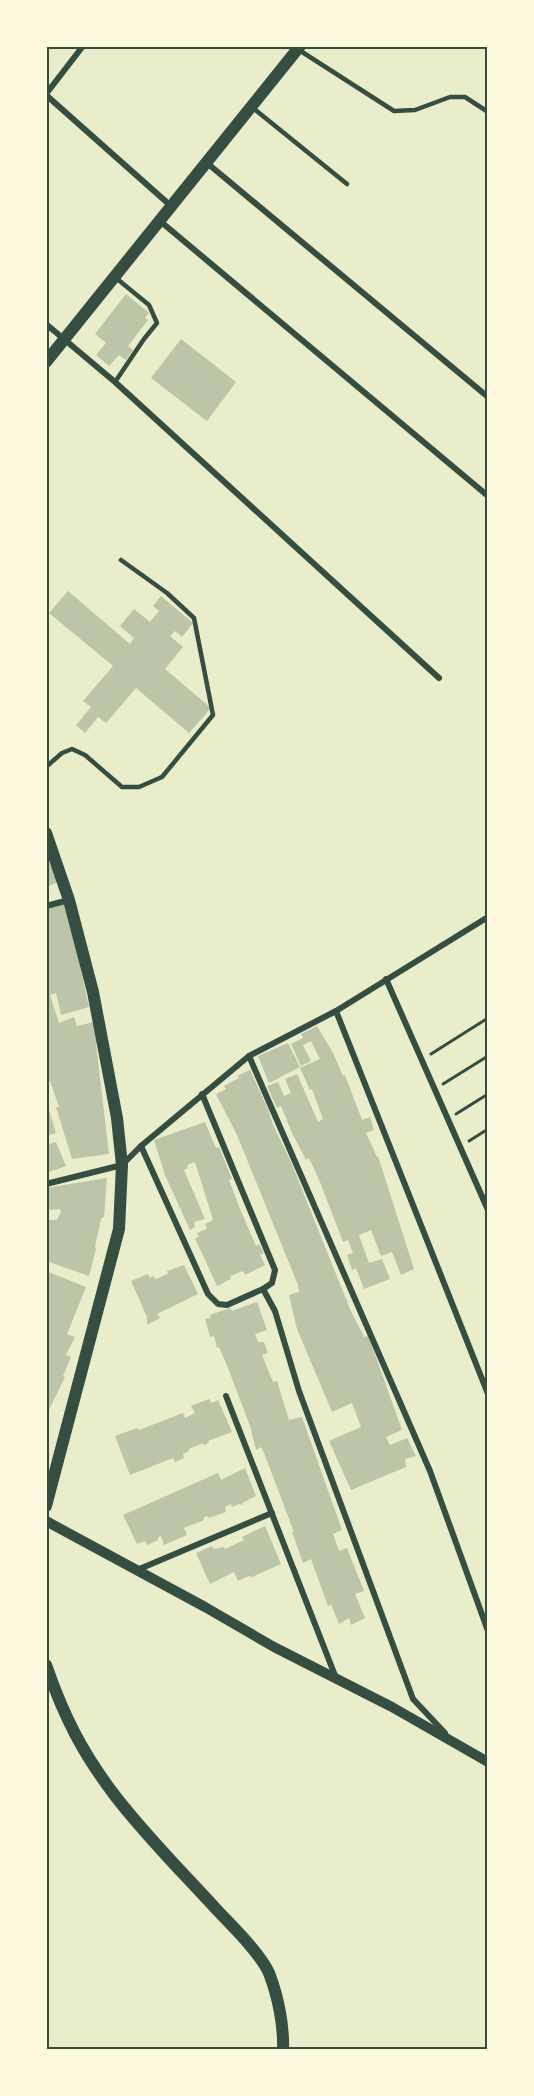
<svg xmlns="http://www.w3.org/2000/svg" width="534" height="2096" font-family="Signika,sans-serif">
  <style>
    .building { fill: #bcc5a7 }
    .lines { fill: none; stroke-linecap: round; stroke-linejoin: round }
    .path { stroke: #344e41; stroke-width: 3 }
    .service { stroke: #344e41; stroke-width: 4.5 }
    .minor { stroke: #344e41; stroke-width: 6 }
    .tertiary { stroke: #344e41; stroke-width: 10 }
    .secondary { stroke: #344e41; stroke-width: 12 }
    .neatline { fill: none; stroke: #344e41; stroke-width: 2 }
  </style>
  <rect width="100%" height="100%" fill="#e9edc9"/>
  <!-- building -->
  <g class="building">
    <path d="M126,294L149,313L145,318L148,320L128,346L133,350L126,360L119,355L109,366L96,355L106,343L95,334Z"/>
    <path d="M181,339L236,382L207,421L151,378Z"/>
    <path d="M68,591L130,644L134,638L120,626L134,609L150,622L159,611L153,606L161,596L193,623L182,637L175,631L170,636L183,647L165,669L211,708L189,733L136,688L106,723L98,717L85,733L76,725L91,707L83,701L113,666L49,613Z"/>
    <path d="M46,855L58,882L46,887Z"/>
    <path d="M66,902L89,1007L61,1015L56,993L50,995L59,1023L74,1017L77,1026L94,1022L99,1043L96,1044L109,1154L72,1159L56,1107H59L50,1081L46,1082V908Z"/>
    <path d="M317,1026L333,1053L343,1076L345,1075L362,1120L370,1117L374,1130L366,1133L377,1157L378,1156L414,1269L401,1275L392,1252L381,1256L371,1230L359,1235L369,1263L382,1259L390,1279L364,1289L356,1268L352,1270L347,1255L353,1253L348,1240L343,1242L320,1182L309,1158L306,1160L292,1133L281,1106L277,1108L267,1086L278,1082L284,1096L291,1093L285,1079L297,1074L318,1122L323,1119L312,1089L310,1090L300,1068L320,1059L311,1041L303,1045L311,1061L301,1066L291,1044L303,1038L301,1034Z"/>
    <path d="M288,1043L300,1067L269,1083L258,1056Z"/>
    <path d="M250,1070L268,1109L273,1125L291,1162L350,1309L364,1337L368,1336L377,1360L402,1430L386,1437L390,1445L407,1438L416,1456L405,1459L406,1467L351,1490L329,1441L361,1427L352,1403L332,1412L297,1329L289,1295L299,1292L298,1285L237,1135L216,1094L226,1089L224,1086L239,1078L237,1076Z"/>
    <path d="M46,1100L56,1133L46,1136Z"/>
    <path d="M205,1122L216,1148L219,1147L232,1179L229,1180L240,1209L256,1246L259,1244L264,1253L260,1255L265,1265L245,1275L243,1271L230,1276L231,1279L217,1286L195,1238L199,1237L197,1233L207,1229L205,1224L213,1220L195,1162L187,1165L188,1168L184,1170L205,1219L194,1222L195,1227L190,1230L165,1175L154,1140Z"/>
    <path d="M56,1142L66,1166L46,1173V1145Z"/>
    <path d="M107,1178L104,1217L101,1219L95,1246L96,1249L89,1276L46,1261V1220H57L61,1212L60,1209L46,1210V1188Z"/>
    <path d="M184,1265L198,1294L157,1314L160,1318L147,1325V1317L131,1281L148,1274L150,1278L153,1276L156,1279L168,1274L167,1271Z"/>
    <path d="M46,1271L86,1287L67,1334L75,1337L66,1355L71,1357L63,1376L65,1377L47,1414Z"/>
    <path d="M257,1302L267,1330L255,1334L258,1342H264L268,1353L262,1355L273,1382L277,1381L289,1420L302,1417L342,1530L333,1534L339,1551L347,1548L364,1591L355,1594L365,1618L351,1625L349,1618L339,1624L331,1604L328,1606L311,1559L303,1563L292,1532H294L264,1453L261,1447L256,1450L250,1426L228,1368L219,1347L217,1348L214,1336L210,1337L205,1319L211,1318L210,1315L230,1308L232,1311Z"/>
    <path d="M209,1399L212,1403L218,1400L232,1432L208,1441L209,1443L204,1445L203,1443L189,1449V1451L183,1454L184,1458L175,1462L173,1458L130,1475L115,1436L137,1428L139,1430L183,1413L185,1418L195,1413L191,1406Z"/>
    <path d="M245,1468L256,1496L242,1503L243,1505L239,1504L232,1507L231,1504L225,1507L226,1512L209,1518L207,1516L203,1518L204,1520L184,1528L187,1535L164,1545L161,1536L158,1537V1540L147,1545L145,1541L137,1544L123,1515L218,1473L221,1480Z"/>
    <path d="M265,1526L281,1564L252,1577L249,1576L238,1581L234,1572L210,1584L196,1553L212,1546L214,1549L224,1547L225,1549L244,1540L242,1537Z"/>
  </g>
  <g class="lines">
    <!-- path -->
    <g class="path">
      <path d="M431,1054L488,1018"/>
      <path d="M443,1084L488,1056"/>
      <path d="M456,1114L488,1094"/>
      <path d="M469,1141L488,1129"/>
    </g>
    <!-- service -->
    <g class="service">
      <path d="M299,50L394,111L415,110L450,97H465L488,112"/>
      <path d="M253,108L347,184"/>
      <path d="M115,382L144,339L157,323L149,305L116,278"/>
      <path d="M46,767L62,753L72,749L85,755L122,787H139L162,777L213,715L194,618L167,593L121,560"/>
    </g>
    <!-- minor -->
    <g class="minor">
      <path d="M46,94L83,46"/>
      <path d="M46,95L171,206"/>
      <path d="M207,163L488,397"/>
      <path d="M160,221L488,496"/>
      <path d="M46,324L115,382L439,678"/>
      <path d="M46,906L69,900"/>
      <path d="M386,979L488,1210"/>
      <path d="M336,1011L488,1394"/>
      <path d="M249,1056L430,1471L488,1631"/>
      <path d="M202,1094L275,1270L272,1283L263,1289L275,1311L299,1391L413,1699L445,1733"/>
      <path d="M141,1146L208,1294L218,1304L227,1305L263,1289"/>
      <path d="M46,1184L122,1165L141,1146L249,1056L336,1011L488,917"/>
      <path d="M226,1396L336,1678"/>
      <path d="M137,1570L272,1513"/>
    </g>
    <!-- tertiary -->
    <path class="tertiary" d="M46,1521L205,1607L274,1647L392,1707L488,1762"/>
    <!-- secondary -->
    <g class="secondary">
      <path d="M46,362L300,46"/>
      <path d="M46,833L69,900L93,992L117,1118L122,1165L119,1229L46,1506"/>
      <path d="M46,1665C64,1717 83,1754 116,1797C147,1837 183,1873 217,1910C232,1926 260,1953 269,1973C278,1996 284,2026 283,2050"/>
    </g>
  </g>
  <!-- border -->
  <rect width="534" height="2096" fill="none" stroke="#fefae0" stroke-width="96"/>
  <rect x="48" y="48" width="438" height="2000" class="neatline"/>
</svg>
